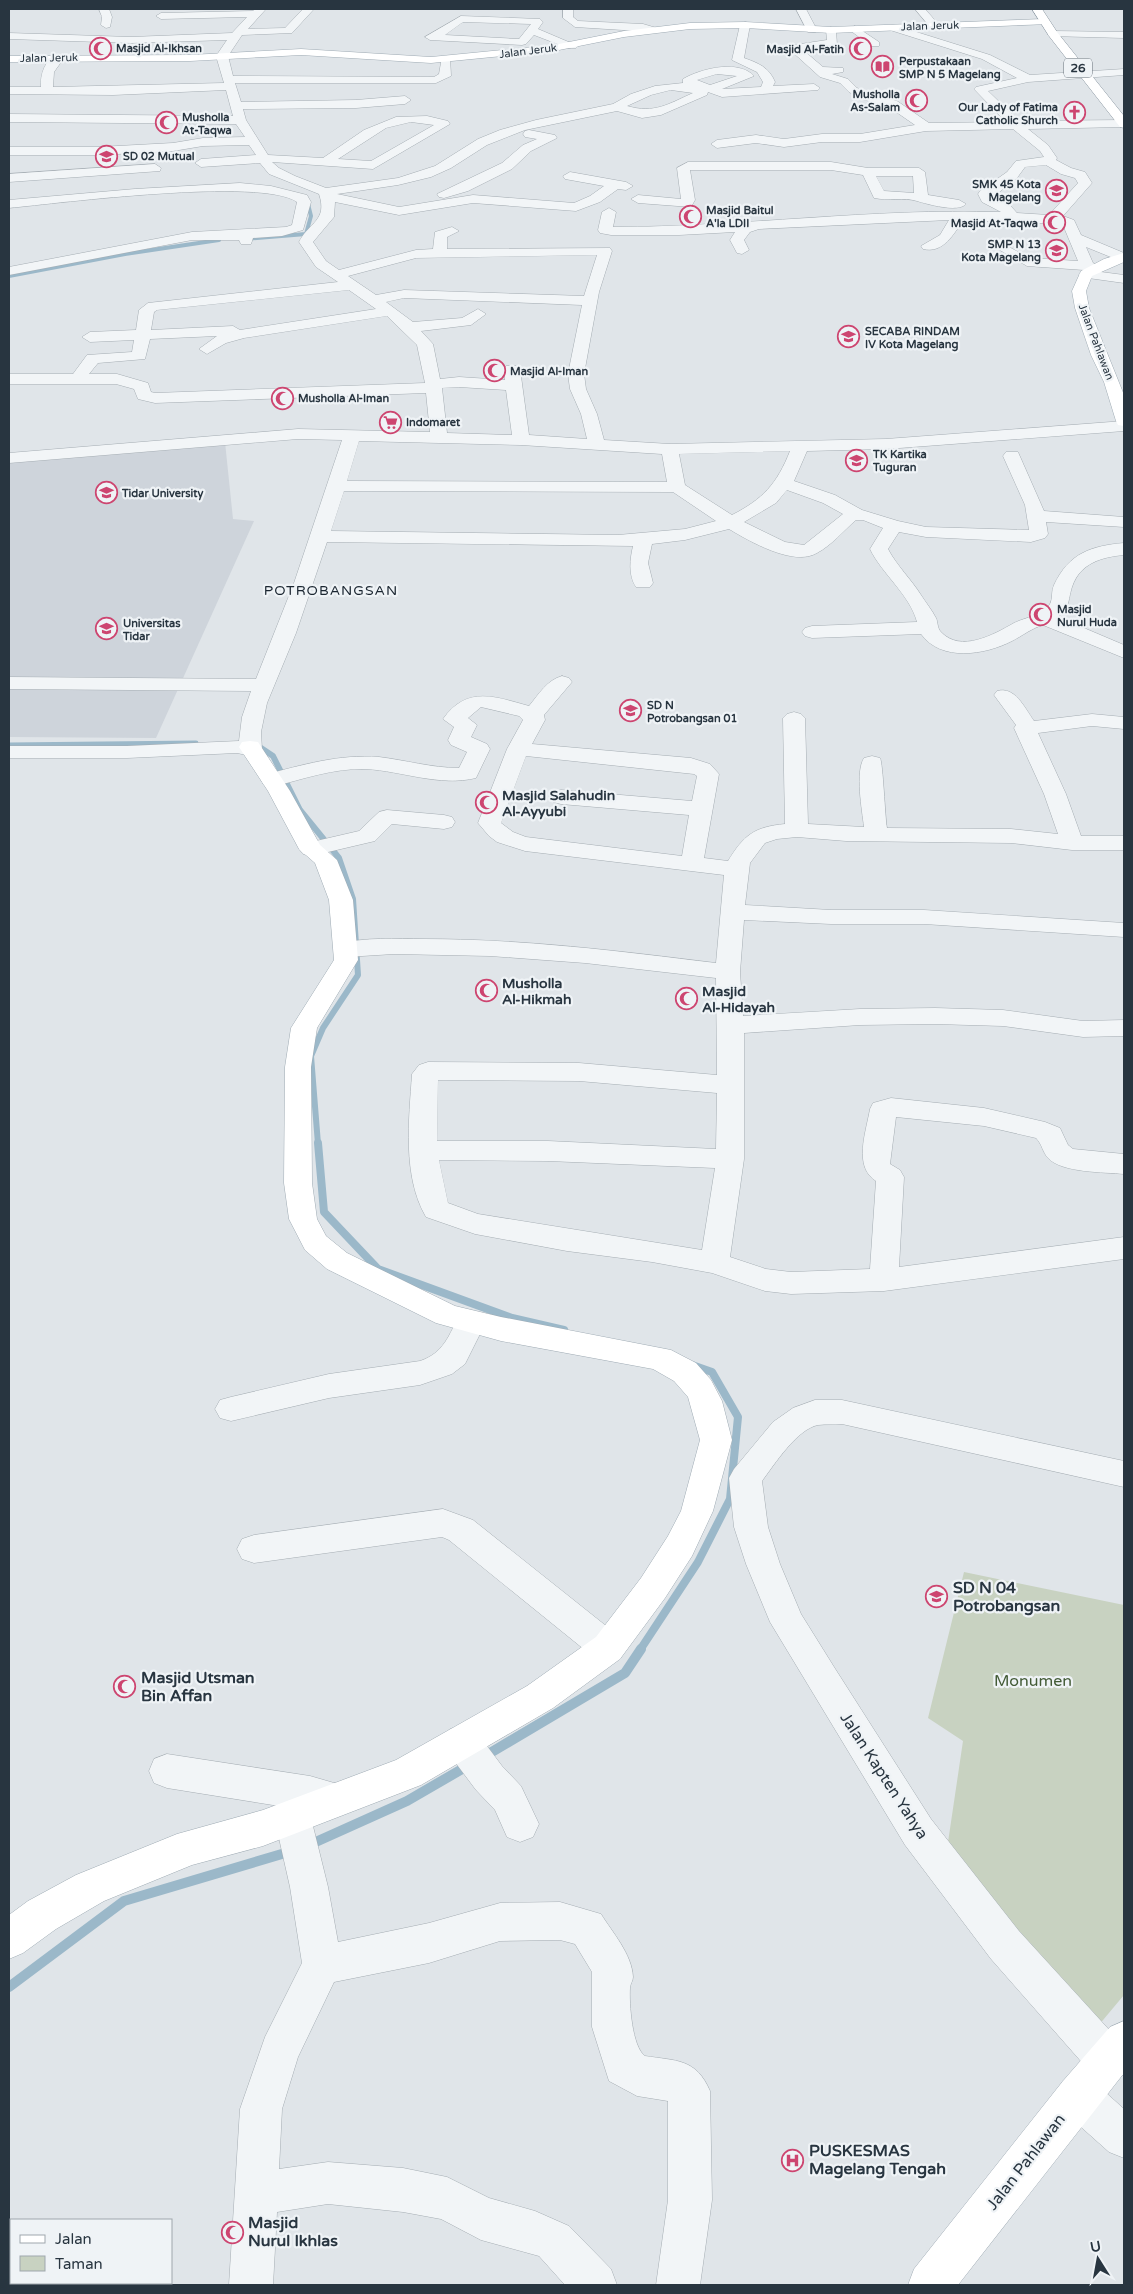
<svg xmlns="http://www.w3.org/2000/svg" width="1133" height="2294" font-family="'Varela Round',sans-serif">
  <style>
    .built { fill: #ced4db }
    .green { fill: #c8d2c1 }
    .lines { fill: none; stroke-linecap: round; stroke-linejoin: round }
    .stream-far4 { stroke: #9bb8c9; stroke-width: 4 }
    .stream-far3 { stroke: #9bb8c9; stroke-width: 5 }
    .stream-far2 { stroke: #9bb8c9; stroke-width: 6 }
    .stream-far1 { stroke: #9bb8c9; stroke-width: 8 }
    .stream { stroke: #9bb8c9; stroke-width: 10 }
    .minor-casing { stroke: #a5adb3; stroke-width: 1 }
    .major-casing { stroke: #9fabb4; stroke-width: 1 }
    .highway-casing { stroke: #87949f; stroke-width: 1 }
    .minor { fill: #f2f5f7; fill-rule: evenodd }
    .major { fill: #fff; fill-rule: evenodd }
    .highway { fill: #fff; fill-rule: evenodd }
    .labels { text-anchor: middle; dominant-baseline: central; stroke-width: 4.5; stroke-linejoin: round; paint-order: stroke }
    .far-street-label { font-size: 11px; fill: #283540; stroke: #eff3f6 }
    .far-poi-label { font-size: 11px; font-weight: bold; fill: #283540; stroke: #eff3f6; text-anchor: start }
    .shield { fill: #eff3f6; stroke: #646e77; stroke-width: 1 }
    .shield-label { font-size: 12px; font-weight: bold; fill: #283540 }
    .far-quarter-label { font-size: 14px; letter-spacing: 1px; fill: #1b2631; stroke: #eff3f6 }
    .poi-label { font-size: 14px; font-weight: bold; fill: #283540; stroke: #eff3f6; text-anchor: start }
    .near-poi-label { font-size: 16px; font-weight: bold; fill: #283540; stroke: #eff3f6; text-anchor: start }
    .near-park-label { font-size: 16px; fill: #435b36; stroke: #eff3f6 }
    .near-street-label { font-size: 16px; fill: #283540; stroke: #eff3f6 }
  </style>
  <rect width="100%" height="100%" fill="#e0e5e9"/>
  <!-- built -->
  <path class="built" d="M225,442L233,519L254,521L156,738L9,737V462Z"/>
  <!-- green -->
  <path class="green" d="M964,1572L1124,1605V1995L1093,2032L947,1849L963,1741L928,1718Z"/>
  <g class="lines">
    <!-- stream-far4 -->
    <g class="stream-far4">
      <path d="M244,239L306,234L311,216L307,200"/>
      <path d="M9,276L125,254L219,240"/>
    </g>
    <!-- stream-far3 -->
    <g class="stream-far3">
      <path d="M9,745L196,743"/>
      <path d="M256,745L260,748"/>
    </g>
    <!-- stream-far2 -->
    <path class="stream-far2" d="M258,746L273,756L300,810L339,858L353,899L358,975L323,1028L311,1056L318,1144"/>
    <!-- stream-far1 -->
    <g class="stream-far1">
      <path d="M318,1143L324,1212L378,1269L512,1318L564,1330"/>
      <path d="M640,1650L698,1562L730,1499L738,1417L712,1372L692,1365"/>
    </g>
    <!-- stream -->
    <g class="stream">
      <path d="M485,1756L625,1673L641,1649"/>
      <path d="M309,1845L407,1801L469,1765"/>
      <path d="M9,1987L124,1901L292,1851"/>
    </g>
    <defs>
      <g id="minor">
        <path d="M99,9H109L112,17L110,27L106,28L101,25L102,17Z"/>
        <path d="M255,9H266L248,29L285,28L303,9H314L292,33L242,35L228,56L233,76L434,77L439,74L442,57H450L451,76L436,83H235L241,102L356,100L405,96L411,100L405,104L356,108L243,109L246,120L268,155L323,158L364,130L396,117L427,116L448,121L450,124L373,169L272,162L279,168L295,176L326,188L398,178L435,166L478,139L500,130L536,120L613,104L631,94L655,86L683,83V79C700,69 738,59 754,76L722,89L761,87L763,82L757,72L732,60L740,25L745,22L749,23L750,25L744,58C758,63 769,67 775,82L773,86L814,84L820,88L818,90L722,97L708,92L707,95L661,115L642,118L617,111L525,130L487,145L451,168L431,177L398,185L337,194L399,207L473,195L574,203L590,196L604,186L565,179L563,176L570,172L626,182L633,186L626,190L618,189L600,202L576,211L473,203L399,215L335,202L334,217L313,242L326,261L339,270L416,250L433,249L435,232L452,227L459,231L447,237V249L610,248L612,251L599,292L584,374L586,389L597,414L604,440L670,444L886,439L1124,421V431L886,449L807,451L794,481L835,495L862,510L898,521L926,527L1029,530L1025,505L1003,456L1006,452H1018L1044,511L1124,517V527L1046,522L1048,534L1045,538L1031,542L926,537L899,532L888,549C897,566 911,579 921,595C926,603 932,610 936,618C938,622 937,628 941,632C961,653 993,635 1014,623C1026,617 1042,616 1050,604C1053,599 1051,591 1054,585C1069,553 1091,546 1124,543V555C1102,557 1080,563 1072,587C1067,603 1071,605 1058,617L1124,645V658L1043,625C1032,628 1022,636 1012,641C985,655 941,662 921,634L812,638L805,636L802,632L805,628L812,626L917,622C910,595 882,574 870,549L883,528L863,520H856C843,531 832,545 817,553C794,567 749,541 729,529L685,540L652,544L648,563L653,583L650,587H636C628,575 630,559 633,546L327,542L296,633L267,703L261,732L262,750L259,755L251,756L237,753L127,758H9V746H127L239,741L242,717L251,691L9,689V677L256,679L294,583L342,440L298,439L9,463V453L298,429L430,432L426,393L155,403L138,399L134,389L116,384H9V374H73L87,355L132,352L134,340L90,342L82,337L90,332L136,330L139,310L148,303L338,282L316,267L299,242C309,222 328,221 319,194L269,174L260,163L201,167L195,163L201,159L256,155L249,145L203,146L173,151L99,155H9V147H99L173,143L203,138L245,137L236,124L9,122V114L233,116L226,90L113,95L9,94V87H41C40,75 45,58 58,55L64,58L54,72L53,87L224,83L216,56L227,40L131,43L9,39V33L131,37L232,33L247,17L161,19L156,16L161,13L253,11ZM717,74L737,76L710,85L697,80ZM671,90L693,93C668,104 655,114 627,106L651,95ZM411,122L434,125L371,161L338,159L386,128ZM597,255L584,296L404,290L376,295L348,276L416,258ZM349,290L376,309L240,330L233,326L151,330L154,312L157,310ZM404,298L582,305L568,374L570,389L581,414L587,439L529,435L520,369L518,366H506L504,369L505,380L459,377L440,379L433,344L421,331L471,325L486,314L478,309L462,318L413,322L386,302ZM387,316L417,345L425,383L155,393L151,392L148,383L117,374H89L98,363L145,359L150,339L217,336L199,349L207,354L226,343L244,338ZM459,387L506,390L512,435L447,433L442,388ZM359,441L521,445L662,454L667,482L347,481ZM790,451C777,484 763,499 732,515L685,485L679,454ZM787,490L823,503L843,514L804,545L785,542L744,522L776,503ZM344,491L673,492L716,521L685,529L618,535L331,531Z"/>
        <path d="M563,9H573V17L578,21L643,24L660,29L655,32L575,27L563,18Z"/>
        <path d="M796,9H806L817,30L816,32H808Z"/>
        <path d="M915,9H925L940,26L939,28H931Z"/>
        <path d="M461,16L540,19L543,22L538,29L578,46L576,48H568L534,35L526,44L522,45L430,40L425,37ZM463,22L531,24L519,39L445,35Z"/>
        <path d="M894,25L990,55L1030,75L1124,69V75L1028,82L988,91L1019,121L1124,120L1123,127L1028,129L1048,145L1057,158L1056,160L1071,168L1085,172L1092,183L1063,216L1074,220L1081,235L1124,253L1123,262L1086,247L1093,263L1103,269L1101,272L1124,275V283L1081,277L1079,274L1084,270L1027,266L998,249L1005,245L1030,258L1078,261L1063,225L1060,224L963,220C954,234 943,254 923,249L921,246L940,235L949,220L759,229L750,232L744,240L749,250L742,254L737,253L730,240L735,232L679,235H611L600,233L598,230L602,212L609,208L616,212L613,227C742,227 872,208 1001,212L982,202L978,194L980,191L1007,172L1016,161L1044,157L1040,151L1013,129L926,131L860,142H822L784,147L756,143L717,148L711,144L717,140L756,135L784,139L822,134H860L915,125L889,107L862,99L849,92L840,83L820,77L788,48L794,45L827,40L826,30L831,27L836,30L837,45L803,50L823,67L843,68V72L832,74L848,79L857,88L870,93L897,101L929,123L1006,122L974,89L976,87L1017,78L982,59L890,30V26ZM1046,165L1061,174L1075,178L1078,183L1049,215L1017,213L1008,203L993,197L1017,178L1025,167Z"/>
        <path d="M855,26L879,42V46H871L851,31L850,29Z"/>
        <path d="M1053,31L1124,32V38L1049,36L1048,34Z"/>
        <path d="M529,130L555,135L557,138L531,151L512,169L468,191L444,198L439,197L437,194L502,163L523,145L537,139L525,137L523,134L525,131Z"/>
        <path d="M688,162H831L868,168H919L925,172L928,195L959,200L966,204C958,213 927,204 917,201C904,197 888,201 874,198L863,175L831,170H690L695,200L691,207L638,203L631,199L638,195L681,199L677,168ZM876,176H913L914,193L884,191Z"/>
        <path d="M155,164L161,168L160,171L9,182V174Z"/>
        <path d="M240,183L271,186L307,195L311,202L303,230L282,236L253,238L251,244H241L239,240H192L9,275V267L192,232L286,227L292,225L297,202C262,177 60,203 9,208V200L135,189Z"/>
        <path d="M562,676L569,678L572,682L544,715L545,720L532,744L691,758L710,764L719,774L704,858L728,861C744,835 754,827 785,824L783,718L787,714L794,712L801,714L805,718L808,824L864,827C862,810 855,772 864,758L872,756L880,758C883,763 885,817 887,828L1011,829L1058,834L1044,794L1014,728L1016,725L994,695L997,691C1015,686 1024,707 1034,721L1092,714L1124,717V729L1092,726L1038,733L1066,794L1081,836H1124V850H1072L1011,843L846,841L797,837L777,839L765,843L750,863L745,905L831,910H924L1124,923V937L924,924H831L744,920L740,972L743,1016L860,1009L935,1008L1003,1010L1083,1021L1124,1020V1036L1083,1037L1003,1026L935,1024L860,1025L744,1033V1159L730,1257L766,1269L791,1272L870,1269L876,1181C853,1167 866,1132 870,1109L873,1103L891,1098L984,1108L1045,1122L1060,1128L1068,1145L1073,1149L1124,1154V1174C1104,1172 1062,1173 1048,1158C1043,1153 1042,1144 1036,1138L984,1126L896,1117L890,1164L900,1170L904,1177L899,1267L1124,1237V1259L884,1291L791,1294L765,1291L712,1273L652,1262L567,1251L475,1234L426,1217C402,1176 409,1119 412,1074L419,1065L428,1062L579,1063L717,1075L716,978L585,963L490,956L394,954L346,957L337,954L334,949L337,944C365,937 396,939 424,939C522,939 619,951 716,963L724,875L525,851L497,842L489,836L478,823L507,749L523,720L519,716L481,707L468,718L477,725L471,737L487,744L490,749L476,778C440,787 402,771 366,769C334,768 303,779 272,787L264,785L261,780L264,775C302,765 339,754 379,757C405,760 432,768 459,768L467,752L451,745L448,740L454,727L443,719C467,685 496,697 529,706C539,694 547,680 562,676ZM526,756L694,774L697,776L692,801L561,790L553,792L550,797L553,802L561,804L689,815L682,856L526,837L513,832L501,823ZM438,1080L579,1081L717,1093L716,1149L548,1141H437ZM439,1160L548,1161L715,1168L702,1250L478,1214L448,1203Z"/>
        <path d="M387,810L444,815L452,817L455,822L452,827L444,829L392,824L375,841L311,856L303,854L299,849L303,844L359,831L379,812Z"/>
        <path d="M471,1311L482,1314L486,1322L465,1364L452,1374L420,1385L329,1398L231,1421L220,1418L215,1409L220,1400L231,1397L329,1374L420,1361C444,1353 449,1335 460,1314Z"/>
        <path d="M815,1400H842L1124,1461V1487L842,1424C834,1425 826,1424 818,1425C797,1429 774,1465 762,1481L768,1527L780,1564L801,1614L834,1667L931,1819L1019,1931L1123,2045V2075L1108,2081L1093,2075L991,1959L905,1845L770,1622L746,1564L734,1527L729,1478L734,1469L773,1422L793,1408Z"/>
        <path d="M443,1509L473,1520L620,1637L625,1648L620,1659L608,1663L596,1659L449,1540L442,1537L254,1563L242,1559L237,1549L242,1539L254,1535Z"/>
        <path d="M462,1725L475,1730L502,1766L521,1786L539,1824L533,1837L520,1842L507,1837L495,1810L476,1790L449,1754L444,1742L449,1730Z"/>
        <path d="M167,1754L310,1776L348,1787L354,1799L348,1811L335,1816L309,1810L328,1887L338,1942L429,1923L500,1903L560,1902L601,1914C612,1932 632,1954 633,1977C633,1981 630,1984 630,1988C629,2003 632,2047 645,2056C676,2061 696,2058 710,2091L712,2200L700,2285H656L668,2200V2101L637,2096L609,2081L592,2027V1972L575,1944L560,1940L500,1941L429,1963L334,1982L298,2057L282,2109L279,2169L328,2162L403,2168L447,2177L489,2198L535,2211L569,2226L611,2269L617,2285H565L539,2256L481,2240L441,2219L403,2212L328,2204L277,2212L273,2285H229L240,2109L265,2037L302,1963L290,1887L274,1816L279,1806L167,1788L154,1783L149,1771L154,1759Z"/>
        <path d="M1078,2075L1093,2081L1124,2109V2158L1109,2152L1063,2111L1057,2096L1063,2081Z"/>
      </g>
      <g id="major">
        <path d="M1045,19L1049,20V24L831,33L745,28L690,29L624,37L554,51L431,63L301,55L190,61L9,62V56L190,55L301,49L431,57L554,45L624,31L690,23L745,22L831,27Z"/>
        <path d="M1124,253V262L1092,276L1086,291L1089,308L1124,395V426L1118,425L1116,421L1104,382L1091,355L1075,308L1072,291L1081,271L1104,259Z"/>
        <path d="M250,741L258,742L290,791L320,845L337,860L353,900L358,960L317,1028L311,1067L312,1183L317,1219L326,1236L347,1253L455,1306L501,1317L671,1350L696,1363L711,1380L722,1401L732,1440L713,1511L692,1556L665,1598L620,1659L553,1708L421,1785L263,1846L192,1865L104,1901L56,1929L23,1953L9,1959V1915L28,1901L76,1875L177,1834L263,1810L396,1760L527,1686L596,1637L641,1578L668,1536L681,1511L700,1440L688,1397L674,1381L653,1369L501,1341L436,1323L327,1269L305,1250L289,1219L284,1183L285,1067L291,1028L334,960L329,900L315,863L299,849L268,791L239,747L242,742Z"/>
        <path d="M1124,2021V2073L958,2285H908L914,2269L1063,2081L1110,2027Z"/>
      </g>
      <path id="highway" d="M1032,9H1042L1057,32L1124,116V128L1120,127L1049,36Z"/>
    </defs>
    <!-- minor casing -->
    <use href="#minor" class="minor-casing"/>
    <!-- major casing -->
    <use href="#major" class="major-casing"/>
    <!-- highway casing -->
    <use href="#highway" class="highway-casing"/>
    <!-- minor -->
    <use href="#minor" class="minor"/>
    <!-- major -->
    <use href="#major" class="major"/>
    <!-- highway -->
    <use href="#highway" class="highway"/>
  </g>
  <!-- icons -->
  <defs>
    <symbol id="mosque-ring" viewBox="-11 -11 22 22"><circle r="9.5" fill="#eff3f6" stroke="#cd4570" stroke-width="1.5"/><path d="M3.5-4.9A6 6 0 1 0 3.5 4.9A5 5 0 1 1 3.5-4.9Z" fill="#cd4570"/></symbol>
    <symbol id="library-ring" viewBox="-11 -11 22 22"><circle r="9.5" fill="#eff3f6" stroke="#cd4570" stroke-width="1.5"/><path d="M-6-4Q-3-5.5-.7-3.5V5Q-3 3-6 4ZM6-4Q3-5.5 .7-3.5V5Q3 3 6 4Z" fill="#cd4570"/></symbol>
    <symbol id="church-ring" viewBox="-11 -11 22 22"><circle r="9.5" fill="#eff3f6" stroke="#cd4570" stroke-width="1.5"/><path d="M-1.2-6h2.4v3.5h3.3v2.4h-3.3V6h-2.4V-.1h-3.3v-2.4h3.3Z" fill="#cd4570"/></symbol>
    <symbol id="school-ring" viewBox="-11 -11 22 22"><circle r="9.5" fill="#eff3f6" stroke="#cd4570" stroke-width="1.5"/><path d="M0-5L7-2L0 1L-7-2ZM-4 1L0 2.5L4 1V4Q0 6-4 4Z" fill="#cd4570"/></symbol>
    <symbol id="supermarket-ring" viewBox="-11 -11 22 22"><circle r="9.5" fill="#eff3f6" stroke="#cd4570" stroke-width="1.5"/><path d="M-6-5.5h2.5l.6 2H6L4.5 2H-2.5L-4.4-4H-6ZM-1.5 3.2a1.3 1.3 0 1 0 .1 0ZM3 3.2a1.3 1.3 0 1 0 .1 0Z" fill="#cd4570"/></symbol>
    <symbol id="university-ring" viewBox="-11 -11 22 22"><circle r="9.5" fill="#eff3f6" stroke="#cd4570" stroke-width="1.5"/><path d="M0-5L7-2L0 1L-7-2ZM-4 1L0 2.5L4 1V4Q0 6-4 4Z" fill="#cd4570"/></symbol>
    <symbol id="hospital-ring" viewBox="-11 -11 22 22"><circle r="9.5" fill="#eff3f6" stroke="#cd4570" stroke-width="1.5"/><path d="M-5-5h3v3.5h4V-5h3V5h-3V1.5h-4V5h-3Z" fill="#cd4570"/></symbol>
  </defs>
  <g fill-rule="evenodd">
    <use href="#mosque-ring" x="88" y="36" width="25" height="25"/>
    <use href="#mosque-ring" x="848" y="36" width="25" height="25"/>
    <use href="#library-ring" x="870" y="54" width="25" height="25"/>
    <use href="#mosque-ring" x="904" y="88" width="25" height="25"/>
    <use href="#church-ring" x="1062" y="100" width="25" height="25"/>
    <use href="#mosque-ring" x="154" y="110" width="25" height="25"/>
    <use href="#school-ring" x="94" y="144" width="25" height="25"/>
    <use href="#school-ring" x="1044" y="178" width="25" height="25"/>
    <use href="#mosque-ring" x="678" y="204" width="25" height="25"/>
    <use href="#mosque-ring" x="1042" y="210" width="25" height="25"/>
    <use href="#school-ring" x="1044" y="238" width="25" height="25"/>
    <use href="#school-ring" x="836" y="324" width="25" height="25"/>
    <use href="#mosque-ring" x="482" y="358" width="25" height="25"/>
    <use href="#mosque-ring" x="270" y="386" width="25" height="25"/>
    <use href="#supermarket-ring" x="378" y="410" width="25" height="25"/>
    <use href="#school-ring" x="844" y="448" width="25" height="25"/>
    <use href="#university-ring" x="94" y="480" width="25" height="25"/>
    <use href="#mosque-ring" x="1028" y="602" width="25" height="25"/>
    <use href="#university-ring" x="94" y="616" width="25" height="25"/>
    <use href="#school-ring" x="618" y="698" width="25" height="25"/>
    <use href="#mosque-ring" x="474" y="790" width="25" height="25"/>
    <use href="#mosque-ring" x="474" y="978" width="25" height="25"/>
    <use href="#mosque-ring" x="674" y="986" width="25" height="25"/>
    <use href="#school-ring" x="924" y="1584" width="25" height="25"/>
    <use href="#mosque-ring" x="112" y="1674" width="25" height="25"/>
    <use href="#hospital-ring" x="780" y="2148" width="25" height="25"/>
    <use href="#mosque-ring" x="220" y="2220" width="25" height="25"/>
  </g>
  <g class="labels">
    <!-- far-street labels -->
    <g class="far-street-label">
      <text transform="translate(930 26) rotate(-2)">Jalan Jeruk</text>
      <text transform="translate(528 51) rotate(-7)">Jalan Jeruk</text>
      <text transform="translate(49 58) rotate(-1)">Jalan Jeruk</text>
      <text transform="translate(1096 342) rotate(69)">Jalan Pahlawan</text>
    </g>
    <!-- far-poi labels -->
    <g class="far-poi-label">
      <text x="116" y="48">Masjid Al-Ikhsan</text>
      <text x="844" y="49" text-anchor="end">Masjid Al-Fatih</text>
      <text x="899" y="61">Perpustakaan<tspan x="899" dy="13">SMP N 5 Magelang</tspan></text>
      <text x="900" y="94" text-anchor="end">Musholla<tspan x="900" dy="13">As-Salam</tspan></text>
      <text x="1058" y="107" text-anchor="end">Our Lady of Fatima<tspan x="1058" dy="13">Catholic Shurch</tspan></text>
      <text x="182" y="117">Musholla<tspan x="182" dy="13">At-Taqwa</tspan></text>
      <text x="123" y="156">SD 02 Mutual</text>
      <text x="1041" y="184" text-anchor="end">SMK 45 Kota<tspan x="1041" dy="13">Magelang</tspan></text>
      <text x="706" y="210">Masjid Baitul<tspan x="706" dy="13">A'la LDII</tspan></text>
      <text x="1038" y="223" text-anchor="end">Masjid At-Taqwa</text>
      <text x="1041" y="244" text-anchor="end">SMP N 13<tspan x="1041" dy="13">Kota Magelang</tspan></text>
      <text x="865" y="331">SECABA RINDAM<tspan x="865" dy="13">IV Kota Magelang</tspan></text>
      <text x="510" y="371">Masjid Al-Iman</text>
      <text x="298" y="398">Musholla Al-Iman</text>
      <text x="406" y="422">Indomaret</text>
      <text x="873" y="454">TK Kartika<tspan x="873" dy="13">Tuguran</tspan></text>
      <text x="122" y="493">Tidar University</text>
      <text x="1057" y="609">Masjid<tspan x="1057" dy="13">Nurul Huda</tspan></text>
      <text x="123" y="623">Universitas<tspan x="123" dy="13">Tidar</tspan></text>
      <text x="647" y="705">SD N<tspan x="647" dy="13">Potrobangsan 01</tspan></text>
    </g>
    <!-- shield labels -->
    <rect class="shield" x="1064" y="58.5" width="28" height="19" rx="4"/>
    <g class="shield-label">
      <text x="1078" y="68">26</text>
    </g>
    <!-- far-quarter labels -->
    <g class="far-quarter-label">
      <text x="331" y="590">POTROBANGSAN</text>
    </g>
    <!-- poi labels -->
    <g class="poi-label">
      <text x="502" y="795">Masjid Salahudin<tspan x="502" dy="16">Al-Ayyubi</tspan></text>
      <text x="502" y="983">Musholla<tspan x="502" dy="16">Al-Hikmah</tspan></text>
      <text x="702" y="991">Masjid<tspan x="702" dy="16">Al-Hidayah</tspan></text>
    </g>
    <!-- near-poi labels -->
    <g class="near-poi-label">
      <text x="953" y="1588">SD N 04<tspan x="953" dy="18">Potrobangsan</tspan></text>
      <text x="141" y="1678">Masjid Utsman<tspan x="141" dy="18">Bin Affan</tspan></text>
      <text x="809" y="2151">PUSKESMAS<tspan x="809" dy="18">Magelang Tengah</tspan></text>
      <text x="248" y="2223">Masjid<tspan x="248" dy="18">Nurul Ikhlas</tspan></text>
    </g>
    <!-- near-park labels -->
    <g class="near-park-label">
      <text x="1033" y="1681">Monumen</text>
    </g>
    <!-- near-street labels -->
    <g class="near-street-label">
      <text transform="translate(884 1776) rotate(57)">Jalan Kapten Yahya</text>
      <text transform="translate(1026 2162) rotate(-52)">Jalan Pahlawan</text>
    </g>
  </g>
  <!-- border -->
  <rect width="1133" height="2294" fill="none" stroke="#283540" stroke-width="20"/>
  <!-- legend -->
  <rect x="10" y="2219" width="162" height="65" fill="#eff3f6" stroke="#9fa7ad"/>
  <rect x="20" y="2235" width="25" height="8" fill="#ffffff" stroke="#9fa7ad"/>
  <text x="55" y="2244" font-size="15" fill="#283540">Jalan</text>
  <rect x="20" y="2256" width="25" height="15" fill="#c8d2c1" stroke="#9fa7ad"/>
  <text x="55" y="2269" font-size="15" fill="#283540">Taman</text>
  <!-- north arrow -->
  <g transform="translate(1098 2259) rotate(349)" stroke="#eff3f6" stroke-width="4" paint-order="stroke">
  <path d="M0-4L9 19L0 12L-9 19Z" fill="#283540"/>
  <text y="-8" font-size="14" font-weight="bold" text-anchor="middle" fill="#283540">U</text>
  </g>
</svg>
